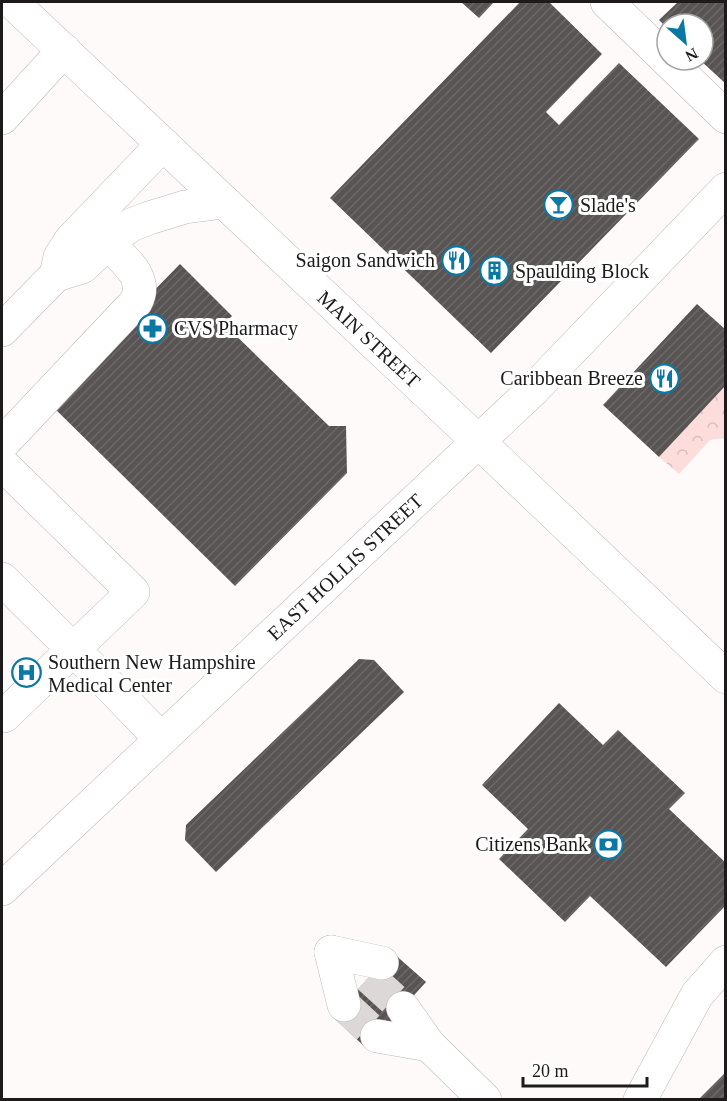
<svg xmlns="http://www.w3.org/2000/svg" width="727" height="1101" font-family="Georgia,serif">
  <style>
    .park { fill: url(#park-crowns) }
    .building { fill: url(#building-hatch) }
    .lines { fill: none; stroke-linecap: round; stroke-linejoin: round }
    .minor-tunnel { stroke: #ddd8d8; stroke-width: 33; stroke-dasharray: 33 16; stroke-linecap: butt }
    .minor-casing { stroke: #bcb7b6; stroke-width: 34 }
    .major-casing { stroke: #bcb7b6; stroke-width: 34 }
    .minor { stroke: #fff; stroke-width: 33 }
    .major { stroke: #fff; stroke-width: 33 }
    .labels { text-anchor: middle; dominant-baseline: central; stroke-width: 6; stroke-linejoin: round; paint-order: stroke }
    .poi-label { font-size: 20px; fill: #1c1a1a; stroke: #fff; text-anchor: start }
    .street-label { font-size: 20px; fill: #1c1a1a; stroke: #fff }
  </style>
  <defs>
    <pattern id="park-crowns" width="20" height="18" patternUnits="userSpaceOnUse" patternTransform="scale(1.5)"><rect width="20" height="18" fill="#fcdddb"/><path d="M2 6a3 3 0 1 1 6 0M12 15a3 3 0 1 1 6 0" fill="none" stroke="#d7bdbb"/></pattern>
    <pattern id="building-hatch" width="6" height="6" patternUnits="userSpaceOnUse" patternTransform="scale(1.5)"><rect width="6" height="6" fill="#595454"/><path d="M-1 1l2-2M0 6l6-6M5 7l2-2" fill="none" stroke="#6d6868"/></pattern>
  </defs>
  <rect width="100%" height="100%" fill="#fffafa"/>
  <!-- park -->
  <path class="park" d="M725,385V438L710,440L679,474L659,457Z"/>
  <!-- building -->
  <g class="building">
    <path d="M461,2H494L479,18Z"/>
    <path d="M520,2H549L602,54L546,112L559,125L619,63L699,139L491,353L330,198Z"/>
    <path d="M678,2H726V84L700,60H703V24H667V28L659,20Z"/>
    <path d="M180,264L232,316L224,324L329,426H346L347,473L235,586L50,404L130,315Z"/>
    <path d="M697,304L726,330V385L659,457L603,405Z"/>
    <path d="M359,659L374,660L404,692L216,872L185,840L186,825Z"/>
    <path d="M559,703L603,745L618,730L685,793L669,809L726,863V905L666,967L590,896L565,922L499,859L528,829L482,785Z"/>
    <path d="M392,952L426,982L366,1048L333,1017Z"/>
    <path d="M726,1072V1100H698Z"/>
  </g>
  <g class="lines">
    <!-- minor-tunnel -->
    <g class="minor-tunnel">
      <path d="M369,977L403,1008"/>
      <path d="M344,1005L377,1036"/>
    </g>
    <defs>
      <g id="minor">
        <path d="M607,2L726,117"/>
        <path d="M2,118L64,50"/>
        <path d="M56,275L60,257L71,240L163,144"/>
        <path d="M2,330L56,275L82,267L117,235L131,225L149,218L185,207L224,202"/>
        <path d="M2,444L136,302C149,277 123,259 107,243"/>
        <path d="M2,464L133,592L4,716"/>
        <path d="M2,579L105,681L161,739"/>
        <path d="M331,952L344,1005"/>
        <path d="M331,952L382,963"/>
        <path d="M403,1008L429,1045L485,1100"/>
        <path d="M377,1036L429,1045"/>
        <path d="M640,1100L697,995L726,962"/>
      </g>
      <g id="major">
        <path d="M12,2L479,442L726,677"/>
        <path d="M2,889L533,390L726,189"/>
      </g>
    </defs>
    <!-- minor casing -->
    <use href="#minor" class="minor-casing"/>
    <!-- major casing -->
    <use href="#major" class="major-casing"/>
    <!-- minor -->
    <use href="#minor" class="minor"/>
    <!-- major -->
    <use href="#major" class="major"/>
  </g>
  <!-- icons -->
  <defs>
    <symbol id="bar-ring" viewBox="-11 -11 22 22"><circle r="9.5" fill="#fff" stroke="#0979a3" stroke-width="1.5"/><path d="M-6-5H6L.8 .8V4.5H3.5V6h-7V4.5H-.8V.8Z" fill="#0979a3"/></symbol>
    <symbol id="restaurant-ring" viewBox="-11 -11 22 22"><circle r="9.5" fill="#fff" stroke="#0979a3" stroke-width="1.5"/><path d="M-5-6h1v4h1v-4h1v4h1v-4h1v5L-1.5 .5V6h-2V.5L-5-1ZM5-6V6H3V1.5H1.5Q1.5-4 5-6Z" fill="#0979a3"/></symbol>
    <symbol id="building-ring" viewBox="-11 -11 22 22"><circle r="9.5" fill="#fff" stroke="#0979a3" stroke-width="1.5"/><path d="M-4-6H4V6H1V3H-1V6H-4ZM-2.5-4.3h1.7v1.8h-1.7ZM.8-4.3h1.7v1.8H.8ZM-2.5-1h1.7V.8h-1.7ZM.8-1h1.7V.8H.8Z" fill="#0979a3"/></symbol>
    <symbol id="pharmacy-ring" viewBox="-11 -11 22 22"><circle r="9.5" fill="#fff" stroke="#0979a3" stroke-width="1.5"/><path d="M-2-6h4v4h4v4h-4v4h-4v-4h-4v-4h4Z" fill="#0979a3"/></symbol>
    <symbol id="hospital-ring" viewBox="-11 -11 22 22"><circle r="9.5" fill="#fff" stroke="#0979a3" stroke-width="1.5"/><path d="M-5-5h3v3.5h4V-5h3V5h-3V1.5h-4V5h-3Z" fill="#0979a3"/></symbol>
    <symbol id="bank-ring" viewBox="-11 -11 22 22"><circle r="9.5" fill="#fff" stroke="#0979a3" stroke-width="1.5"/><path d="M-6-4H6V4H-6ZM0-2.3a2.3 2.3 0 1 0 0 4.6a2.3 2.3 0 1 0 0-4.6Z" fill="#0979a3"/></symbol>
  </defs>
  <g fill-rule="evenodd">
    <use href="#bar-ring" x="542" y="188" width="33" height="33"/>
    <use href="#restaurant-ring" x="440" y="244" width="33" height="33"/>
    <use href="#building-ring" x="478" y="254" width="33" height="33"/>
    <use href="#pharmacy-ring" x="136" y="312" width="33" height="33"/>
    <use href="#restaurant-ring" x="648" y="362" width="33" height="33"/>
    <use href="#hospital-ring" x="10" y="656" width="33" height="33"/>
    <use href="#bank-ring" x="592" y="828" width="33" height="33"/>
  </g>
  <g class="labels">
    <!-- poi labels -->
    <g class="poi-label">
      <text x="580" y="205">Slade's</text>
      <text x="435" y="260" text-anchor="end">Saigon Sandwich</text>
      <text x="515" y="271">Spaulding Block</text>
      <text x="174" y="328">CVS Pharmacy</text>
      <text x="643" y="378" text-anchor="end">Caribbean Breeze</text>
      <text x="48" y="662">Southern New Hampshire<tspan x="48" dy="23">Medical Center</tspan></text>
      <text x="588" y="844" text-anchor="end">Citizens Bank</text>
    </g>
    <!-- street labels -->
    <g class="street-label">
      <text transform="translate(369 339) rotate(43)">MAIN STREET</text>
      <text transform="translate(345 567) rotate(-43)">EAST HOLLIS STREET</text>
    </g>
  </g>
  <!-- border -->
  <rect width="727" height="1101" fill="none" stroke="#1c1a1a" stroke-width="6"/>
  <!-- north arrow -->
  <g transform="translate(685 42) rotate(152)"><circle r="28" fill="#ffffff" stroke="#a4a3a3" stroke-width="1.5"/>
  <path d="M0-4.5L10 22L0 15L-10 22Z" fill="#0979a3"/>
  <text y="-9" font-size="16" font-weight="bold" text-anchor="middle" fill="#1c1a1a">N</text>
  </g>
  <!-- scale -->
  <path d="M523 1077v9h124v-9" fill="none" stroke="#1c1a1a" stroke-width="3"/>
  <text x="532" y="1077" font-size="18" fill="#1c1a1a" stroke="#ffffff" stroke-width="4.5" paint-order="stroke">20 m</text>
</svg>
